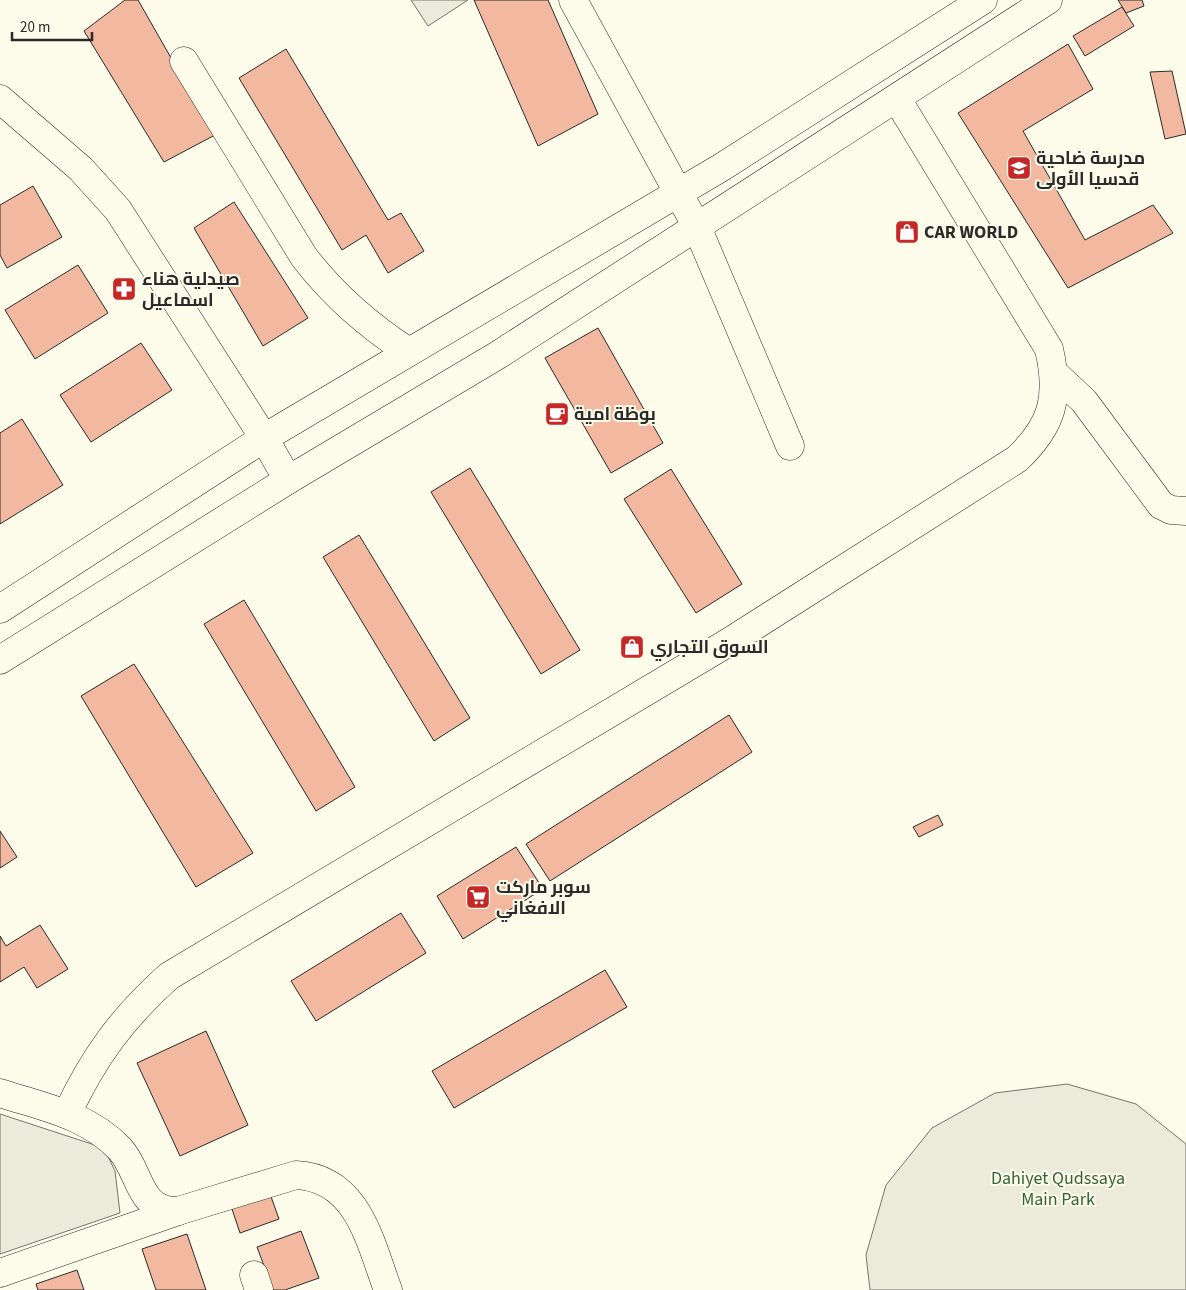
<svg xmlns="http://www.w3.org/2000/svg" width="1186" height="1290" font-family="'Source Sans 3',Cairo,sans-serif">
  <style>
    .green { fill: #ecebdb; stroke: #74746e }
    .parking { fill: #eceadb; stroke: #74746e }
    .building { fill: #f2b8a0; stroke: #2b2b2b }
    .lines { fill: none; stroke-linecap: round; stroke-linejoin: round }
    .minor-casing { stroke: #2b2b2b; stroke-width: 29 }
    .major-casing { stroke: #2b2b2b; stroke-width: 29 }
    .minor { stroke: #fdfbea; stroke-width: 28 }
    .major { stroke: #fdfbea; stroke-width: 28 }
    .labels { text-anchor: middle; dominant-baseline: central; stroke-width: 4; stroke-linejoin: round; paint-order: stroke }
    .poi-label { font-size: 18px; font-weight: bold; fill: #2b2b2b; stroke: #fdfbea; text-anchor: start }
    .park-label { font-size: 18px; fill: #34623c; stroke: #fdfbea }
  </style>
  <rect width="100%" height="100%" fill="#fdfbea"/>
  <!-- green -->
  <g class="green">
    <path d="M1067,1084L1136,1104L1186,1144V1290H870L866,1255L886,1185L932,1128L995,1093Z"/>
    <path d="M0,1114L104,1148L115,1171L120,1213L0,1254Z"/>
  </g>
  <!-- parking -->
  <path class="parking" d="M411,0H468L428,26Z"/>
  <!-- building -->
  <g class="building">
    <path d="M125,0H138L215,135L164,162L84,31Z"/>
    <path d="M474,0H548L598,114L538,146Z"/>
    <path d="M1118,0H1142L1144,6L1126,13Z"/>
    <path d="M1122,7L1134,26L1085,56L1073,36Z"/>
    <path d="M1068,44L1093,89L1023,131L1085,240L1153,205L1173,233L1068,288L958,113Z"/>
    <path d="M286,49L388,220L401,213L424,251L388,273L366,235L342,250L239,78Z"/>
    <path d="M1172,71L1186,134L1165,139L1150,72Z"/>
    <path d="M33,186L62,237L7,268L0,255V205Z"/>
    <path d="M234,202L308,318L263,346L194,228Z"/>
    <path d="M78,265L108,313L35,359L5,310Z"/>
    <path d="M598,328L663,443L611,473L545,358Z"/>
    <path d="M141,343L172,390L91,442L60,395Z"/>
    <path d="M22,419L63,485L0,524V433Z"/>
    <path d="M470,468L580,650L541,674L431,492Z"/>
    <path d="M671,469L742,584L696,613L624,499Z"/>
    <path d="M359,535L470,718L434,741L323,557Z"/>
    <path d="M244,600L355,787L316,811L204,624Z"/>
    <path d="M134,664L253,853L196,887L81,696Z"/>
    <path d="M729,715L752,752L550,881L526,844Z"/>
    <path d="M938,815L943,825L919,837L913,827Z"/>
    <path d="M0,831L17,857L0,868Z"/>
    <path d="M516,847L543,889L463,939L437,896Z"/>
    <path d="M401,913L426,953L316,1021L291,981Z"/>
    <path d="M40,925L68,969L37,988L24,967L0,982V936L6,946Z"/>
    <path d="M605,970L627,1007L454,1108L432,1071Z"/>
    <path d="M206,1031L248,1125L180,1156L137,1063Z"/>
    <path d="M269,1191L279,1219L240,1233L230,1203Z"/>
    <path d="M301,1231L319,1278L285,1290H273L257,1247Z"/>
    <path d="M187,1234L206,1290H156L142,1249Z"/>
    <path d="M77,1270L84,1290H38L36,1284Z"/>
  </g>
  <g class="lines">
    <defs>
      <g id="minor">
        <path d="M573,0L697,227L790,446"/>
        <path d="M184,61L304,257C334,296 367,325 409,352"/>
        <path d="M0,99L81,169L118,210L264,438L288,480"/>
        <path d="M1054,373L1084,401L1161,505L1171,510L1186,511"/>
        <path d="M0,1093C43,1107 88,1115 120,1149C141,1172 138,1212 178,1211L296,1175C358,1178 370,1242 388,1290"/>
        <path d="M67,1114C93,1058 122,1018 169,976L729,642L1017,459C1053,425 1060,397 1049,349L897,99"/>
        <path d="M0,1273L178,1211"/>
        <path d="M254,1275L259,1290"/>
      </g>
      <g id="major">
        <path d="M0,609L264,438L722,167L983,0"/>
        <path d="M0,660L288,480L498,355L1048,0"/>
      </g>
    </defs>
    <!-- minor casing -->
    <use href="#minor" class="minor-casing"/>
    <!-- major casing -->
    <use href="#major" class="major-casing"/>
    <!-- minor -->
    <use href="#minor" class="minor"/>
    <!-- major -->
    <use href="#major" class="major"/>
  </g>
  <!-- icons -->
  <defs>
    <symbol id="school-square" viewBox="-11 -11 22 22"><rect x="-9" y="-9" width="18" height="18" rx="4" fill="#c62828" stroke="#fdfbea"/><path d="M0-5L7-2L0 1L-7-2ZM-4 1L0 2.5L4 1V4Q0 6-4 4Z" fill="#fff"/></symbol>
    <symbol id="shop-square" viewBox="-11 -11 22 22"><rect x="-9" y="-9" width="18" height="18" rx="4" fill="#c62828" stroke="#fdfbea"/><path d="M-5-2.5h2.3a2.7 3.5 0 0 1 5.4 0H5L5.5 6h-11ZM-1.5-2.5h3a1.5 2.3 0 0 0-3 0Z" fill="#fff"/></symbol>
    <symbol id="pharmacy-square" viewBox="-11 -11 22 22"><rect x="-9" y="-9" width="18" height="18" rx="4" fill="#c62828" stroke="#fdfbea"/><path d="M-2-6h4v4h4v4h-4v4h-4v-4h-4v-4h4Z" fill="#fff"/></symbol>
    <symbol id="cafe-square" viewBox="-11 -11 22 22"><rect x="-9" y="-9" width="18" height="18" rx="4" fill="#c62828" stroke="#fdfbea"/><path d="M-5.5-4.5H6V0H3Q3 3.5 0 3.5H-2.5Q-5.5 3.5-5.5 0ZM3-3.2v2h1.7v-2ZM-6 4.5H4V6H-6Z" fill="#fff"/></symbol>
    <symbol id="supermarket-square" viewBox="-11 -11 22 22"><rect x="-9" y="-9" width="18" height="18" rx="4" fill="#c62828" stroke="#fdfbea"/><path d="M-6-5.5h2.5l.6 2H6L4.5 2H-2.5L-4.4-4H-6ZM-1.5 3.2a1.3 1.3 0 1 0 .1 0ZM3 3.2a1.3 1.3 0 1 0 .1 0Z" fill="#fff"/></symbol>
  </defs>
  <g fill-rule="evenodd">
    <use href="#school-square" x="1005" y="154" width="28" height="28"/>
    <use href="#shop-square" x="893" y="218" width="28" height="28"/>
    <use href="#pharmacy-square" x="110" y="275" width="28" height="28"/>
    <use href="#cafe-square" x="543" y="400" width="28" height="28"/>
    <use href="#shop-square" x="618" y="633" width="28" height="28"/>
    <use href="#supermarket-square" x="464" y="883" width="28" height="28"/>
  </g>
  <g class="labels">
    <!-- poi labels -->
    <g class="poi-label">
      <text x="1036" y="158">مدرسة ضاحية<tspan x="1036" dy="21">قدسيا الأولى</tspan></text>
      <text x="924" y="232">CAR WORLD</text>
      <text x="142" y="279">صيدلية هناء<tspan x="142" dy="21">اسماعيل</tspan></text>
      <text x="574" y="414">بوظة امية</text>
      <text x="650" y="647">السوق التجاري</text>
      <text x="496" y="887">سوبر ماركت<tspan x="496" dy="21">الافغاني</tspan></text>
    </g>
    <!-- park labels -->
    <g class="park-label">
      <text x="1058" y="1178">Dahiyet Qudssaya<tspan x="1058" dy="21">Main Park</tspan></text>
    </g>
  </g>
  <!-- scale -->
  <path d="M12 32v8h80v-8" fill="none" stroke="#2b2b2b" stroke-width="2.5"/>
  <text x="20" y="32" font-size="15" fill="#2b2b2b" stroke="#fdfbea" stroke-width="4" paint-order="stroke">20 m</text>
</svg>
